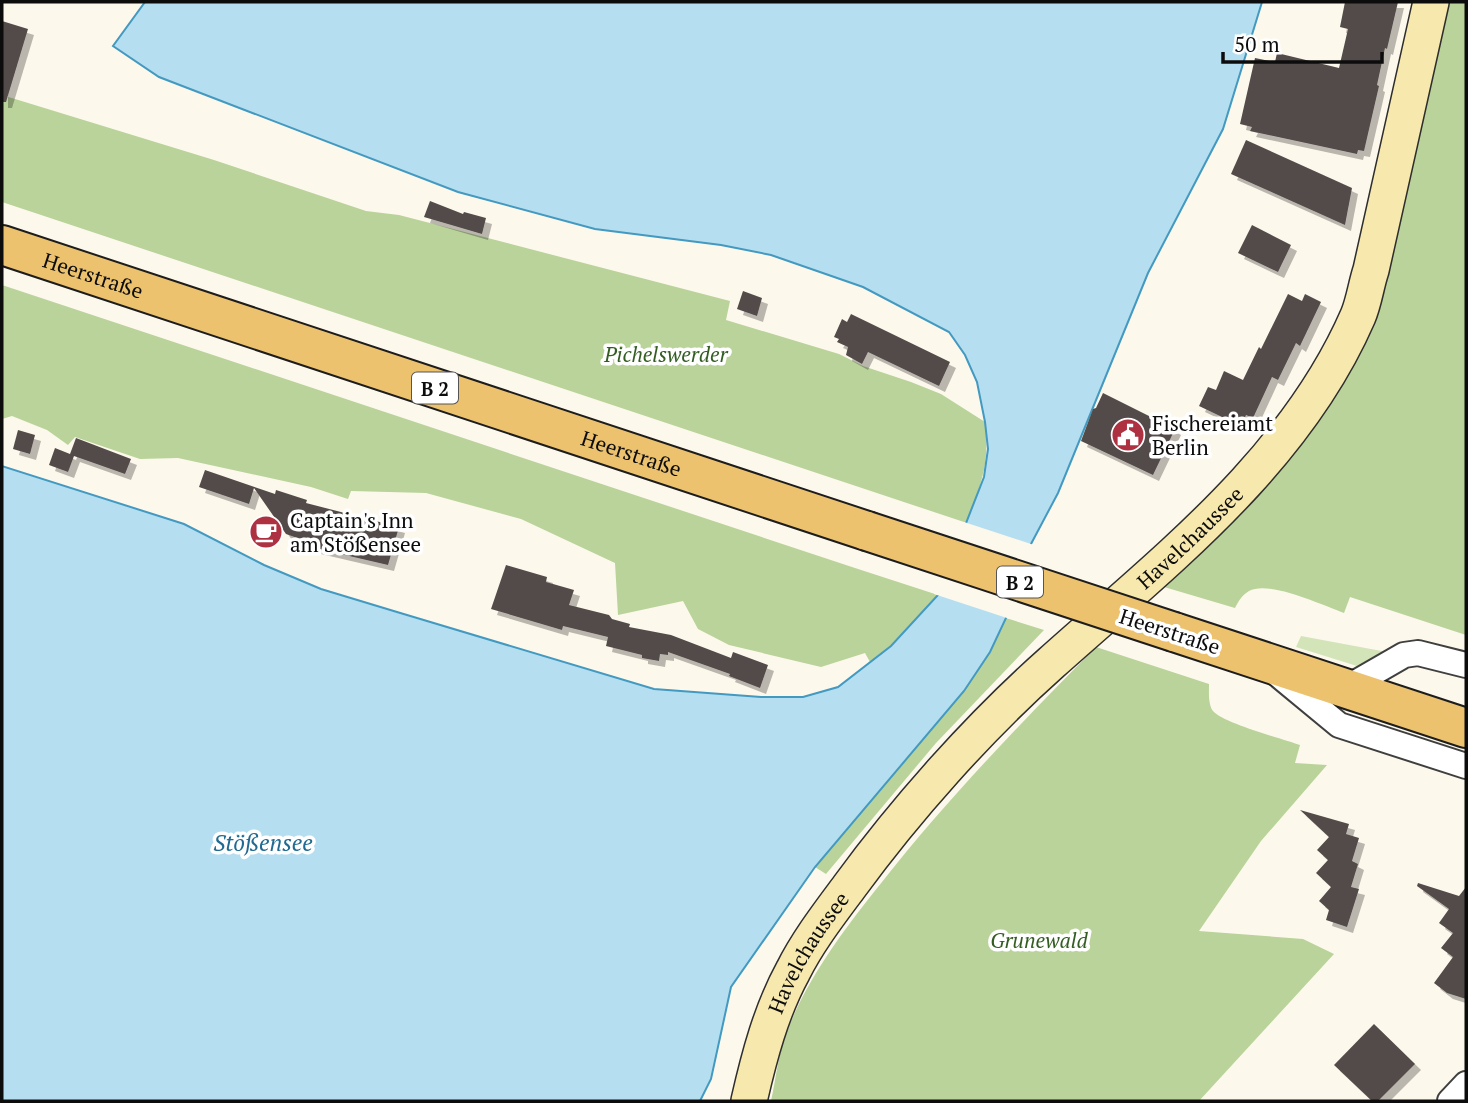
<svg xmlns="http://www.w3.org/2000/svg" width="1468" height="1103" font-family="'PT Serif',serif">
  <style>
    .green { fill: #d3e4b9 }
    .forest { fill: #b9d39a }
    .water { fill: #b5dff0; stroke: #4399c0; stroke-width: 2 }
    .pier { fill: #fdf8ec }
    .building { fill: #534c49; filter: url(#shadow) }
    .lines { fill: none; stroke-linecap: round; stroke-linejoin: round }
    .street-casing { stroke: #3f3f3f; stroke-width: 28 }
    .secondary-casing { stroke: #2e2e2e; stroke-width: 38 }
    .primary-casing { stroke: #1d1d1d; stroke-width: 42 }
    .street { stroke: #fff; stroke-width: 24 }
    .secondary { stroke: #f7e8ad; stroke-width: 35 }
    .primary { stroke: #ecc26e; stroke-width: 38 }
    .primary-bridge-casing { stroke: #1d1d1d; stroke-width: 42; stroke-linecap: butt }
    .primary-bridge { stroke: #ecc26e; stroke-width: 38 }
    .labels { text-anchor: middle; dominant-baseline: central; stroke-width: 7; stroke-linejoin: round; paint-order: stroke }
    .shield { fill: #fff; stroke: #555; stroke-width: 2 }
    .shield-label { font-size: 19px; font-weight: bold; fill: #0c0c0c }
    .street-label { font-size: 21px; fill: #0c0c0c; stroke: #fff }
    .park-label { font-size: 21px; font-style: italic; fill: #345d23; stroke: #fff }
    .poi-label { font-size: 21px; fill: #0c0c0c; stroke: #fff; text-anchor: start }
    .water-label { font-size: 23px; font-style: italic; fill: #216a91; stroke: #fff }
  </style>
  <defs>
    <filter id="shadow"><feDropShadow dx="6" dy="6" stdDeviation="0" flood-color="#0004"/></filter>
  </defs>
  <rect width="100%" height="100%" fill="#fdf8ec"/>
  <!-- green -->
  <path class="green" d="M1301,636L1387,652L1357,666L1296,647Z"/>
  <!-- forest -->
  <g class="forest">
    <path d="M1449,2H1466V635L1350,597L1344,613C1322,605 1269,580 1249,591C1242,595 1238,602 1235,608L1154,584L1249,494L1385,252Z"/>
    <path d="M2,95L214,160L366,211L399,215L730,301L726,320L839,354L863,366L911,382L941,394L985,422C990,465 981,483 967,523L2,202Z"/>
    <path d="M2,285L855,568L938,595L891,646L870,662L865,653L821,667L729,645L698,629L683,601L618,615L615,563L521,519L426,493L351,491L348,499L311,487L178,458L140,459L75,437L68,445L47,430L12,416L2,419Z"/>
    <path d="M1006,618L1044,630L936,743L826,874L815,867L964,691L990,652Z"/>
    <path d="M1096,647L1209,684C1209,692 1208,704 1213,711C1223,723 1283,739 1300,745L1295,763L1327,765L1261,841L1199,931L1303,939L1334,954L1199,1101H771C776,1079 778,1055 786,1034C807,978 845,928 882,882C948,798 1021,723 1096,647Z"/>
  </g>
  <!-- water -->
  <path class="water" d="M145,2H1262L1223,129L1148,273L1058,493L1031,544L1006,618L990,652L964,691L815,867L731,987L711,1079L700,1101H2V466L184,524L264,565L321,589L397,612L654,689L761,697H803L838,687L891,646L938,595L984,477L988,449L985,422L977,382L965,355L949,332L863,287L771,255L721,245L595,229L458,192L159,77L113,46Z"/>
  <!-- pier -->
  <path class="pier" d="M964,522L1034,545L1010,619L934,594Z"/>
  <!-- building -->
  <g class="building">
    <path d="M1345,2H1398L1387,49L1385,48L1377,85L1379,86L1364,151L1358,150L1357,154L1250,131L1252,127L1240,124L1255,58L1275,62L1277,53L1339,68L1348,29L1340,27Z"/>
    <path d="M2,21L28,29L6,102H2Z"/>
    <path d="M1246,140L1352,188L1345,225L1231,174Z"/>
    <path d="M430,201L463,214L464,212L486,218L482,234L424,217Z"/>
    <path d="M1252,225L1291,245L1278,272L1238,253Z"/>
    <path d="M743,291L762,298L757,316L737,309Z"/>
    <path d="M1288,294L1302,301L1305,294L1321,302L1300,346L1296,343L1278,380L1272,377L1253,418L1246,415L1241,426L1199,406L1208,387L1216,390L1224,371L1243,380L1259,347L1261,349Z"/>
    <path d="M851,314L950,362L939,386L868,352L862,364L846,355L848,347L837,342L839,339L834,337L842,319L847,322Z"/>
    <path d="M1103,393L1175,429L1153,475L1081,441L1093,409L1096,408Z"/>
    <path d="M18,430L35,435L30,454L13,449Z"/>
    <path d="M76,438L131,459L125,474L74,456L68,472L49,465L55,448L70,454Z"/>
    <path d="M205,470L275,494L276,490L307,500L306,503L399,527L388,565L302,545L303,540L286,534L254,488L249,504L199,487Z"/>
    <path d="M506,565L547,577L546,582L574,590L569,605L609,615L612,619L630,624L629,627L671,635L731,658L733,652L768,665L760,688L729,676L730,674L668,652V655L660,654L659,661L642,658V655L606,646L608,637L563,626L562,630L491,609Z"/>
    <path d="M1300,810L1349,824L1346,834L1359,838L1352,861L1358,864L1351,887L1359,889L1347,927L1326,920L1329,910L1319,901L1331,887L1316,873L1328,860L1317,850L1329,837Z"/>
    <path d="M1418,883L1459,896L1466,887V999L1447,993L1434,983L1453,957L1441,948L1453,933L1439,923L1449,909L1417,886Z"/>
    <path d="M1374,1024L1415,1064L1378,1101H1372L1334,1065Z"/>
  </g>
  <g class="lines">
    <defs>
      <g id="street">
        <path d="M1276,673L1339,725L1466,766"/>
        <path d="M1345,689L1404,655L1418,653L1466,665"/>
        <path d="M1450,1101L1466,1084"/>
      </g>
      <g id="secondary">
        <path id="s1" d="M749,1101C759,1057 771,1011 793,971C808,941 829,914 849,887C906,809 979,727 1051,663C1166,560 1295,461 1358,316C1364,302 1366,285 1371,270L1431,2"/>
      </g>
      <g id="primary">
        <path id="s2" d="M2,245L867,531"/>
        <path d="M1174,632L1466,728"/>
      </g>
    </defs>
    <!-- street casing -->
    <use href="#street" class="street-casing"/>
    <!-- secondary casing -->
    <use href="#secondary" class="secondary-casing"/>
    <!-- primary casing -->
    <use href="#primary" class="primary-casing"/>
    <!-- street -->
    <use href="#street" class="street"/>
    <!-- secondary -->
    <use href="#secondary" class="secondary"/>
    <!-- primary -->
    <use href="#primary" class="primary"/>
    <defs>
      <path id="primary-bridge" d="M867,531L1174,632"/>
    </defs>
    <!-- primary-bridge casing -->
    <use href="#primary-bridge" class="primary-bridge-casing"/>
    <!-- primary-bridge -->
    <use href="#primary-bridge" class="primary-bridge"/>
  </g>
  <!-- icons -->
  <defs>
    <symbol id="civic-disc" viewBox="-11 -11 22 22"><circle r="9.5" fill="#ae3142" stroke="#fff"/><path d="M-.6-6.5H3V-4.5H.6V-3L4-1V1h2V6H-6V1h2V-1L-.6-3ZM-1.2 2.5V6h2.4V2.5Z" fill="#fff"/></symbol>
    <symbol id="cafe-disc" viewBox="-11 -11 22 22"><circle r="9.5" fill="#ae3142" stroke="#fff"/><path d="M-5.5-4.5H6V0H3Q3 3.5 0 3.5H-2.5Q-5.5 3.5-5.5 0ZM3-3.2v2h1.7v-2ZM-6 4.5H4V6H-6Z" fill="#fff"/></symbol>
  </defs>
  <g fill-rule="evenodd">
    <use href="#civic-disc" x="1109" y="416" width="38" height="38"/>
    <use href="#cafe-disc" x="247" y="513" width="38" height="38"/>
  </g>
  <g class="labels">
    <!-- shield labels -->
    <g class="shield">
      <rect x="412" y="372.5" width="46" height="31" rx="5"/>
      <rect x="997" y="566.5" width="46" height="31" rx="5"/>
    </g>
    <g class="shield-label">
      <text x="435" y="388">B 2</text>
      <text x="1020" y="582">B 2</text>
    </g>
    <!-- street labels -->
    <g class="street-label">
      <text stroke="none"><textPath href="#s2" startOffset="96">Heerstraße</textPath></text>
      <text stroke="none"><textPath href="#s2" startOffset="663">Heerstraße</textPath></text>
      <text stroke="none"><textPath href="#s1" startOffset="728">Havelchaussee</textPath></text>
      <text transform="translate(1170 631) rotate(18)">Heerstraße</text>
      <text stroke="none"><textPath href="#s1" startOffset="161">Havelchaussee</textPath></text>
    </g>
    <!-- park labels -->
    <g class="park-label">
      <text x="666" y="354">Pichelswerder</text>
      <text x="1039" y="940">Grunewald</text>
    </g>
    <!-- poi labels -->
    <g class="poi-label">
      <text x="1152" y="423">Fischereiamt<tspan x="1152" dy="24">Berlin</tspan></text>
      <text x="290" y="520">Captain's Inn<tspan x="290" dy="24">am Stößensee</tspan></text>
    </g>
    <!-- water labels -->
    <g class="water-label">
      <text x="263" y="842">Stößensee</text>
    </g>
  </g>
  <!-- border -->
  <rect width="1468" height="1103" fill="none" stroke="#0c0c0c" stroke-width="7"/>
  <!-- scale -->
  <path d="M1223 52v10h159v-10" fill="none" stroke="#0c0c0c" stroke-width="3.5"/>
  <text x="1234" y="52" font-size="21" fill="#0c0c0c" stroke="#ffffff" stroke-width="5" paint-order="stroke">50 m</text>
</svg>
